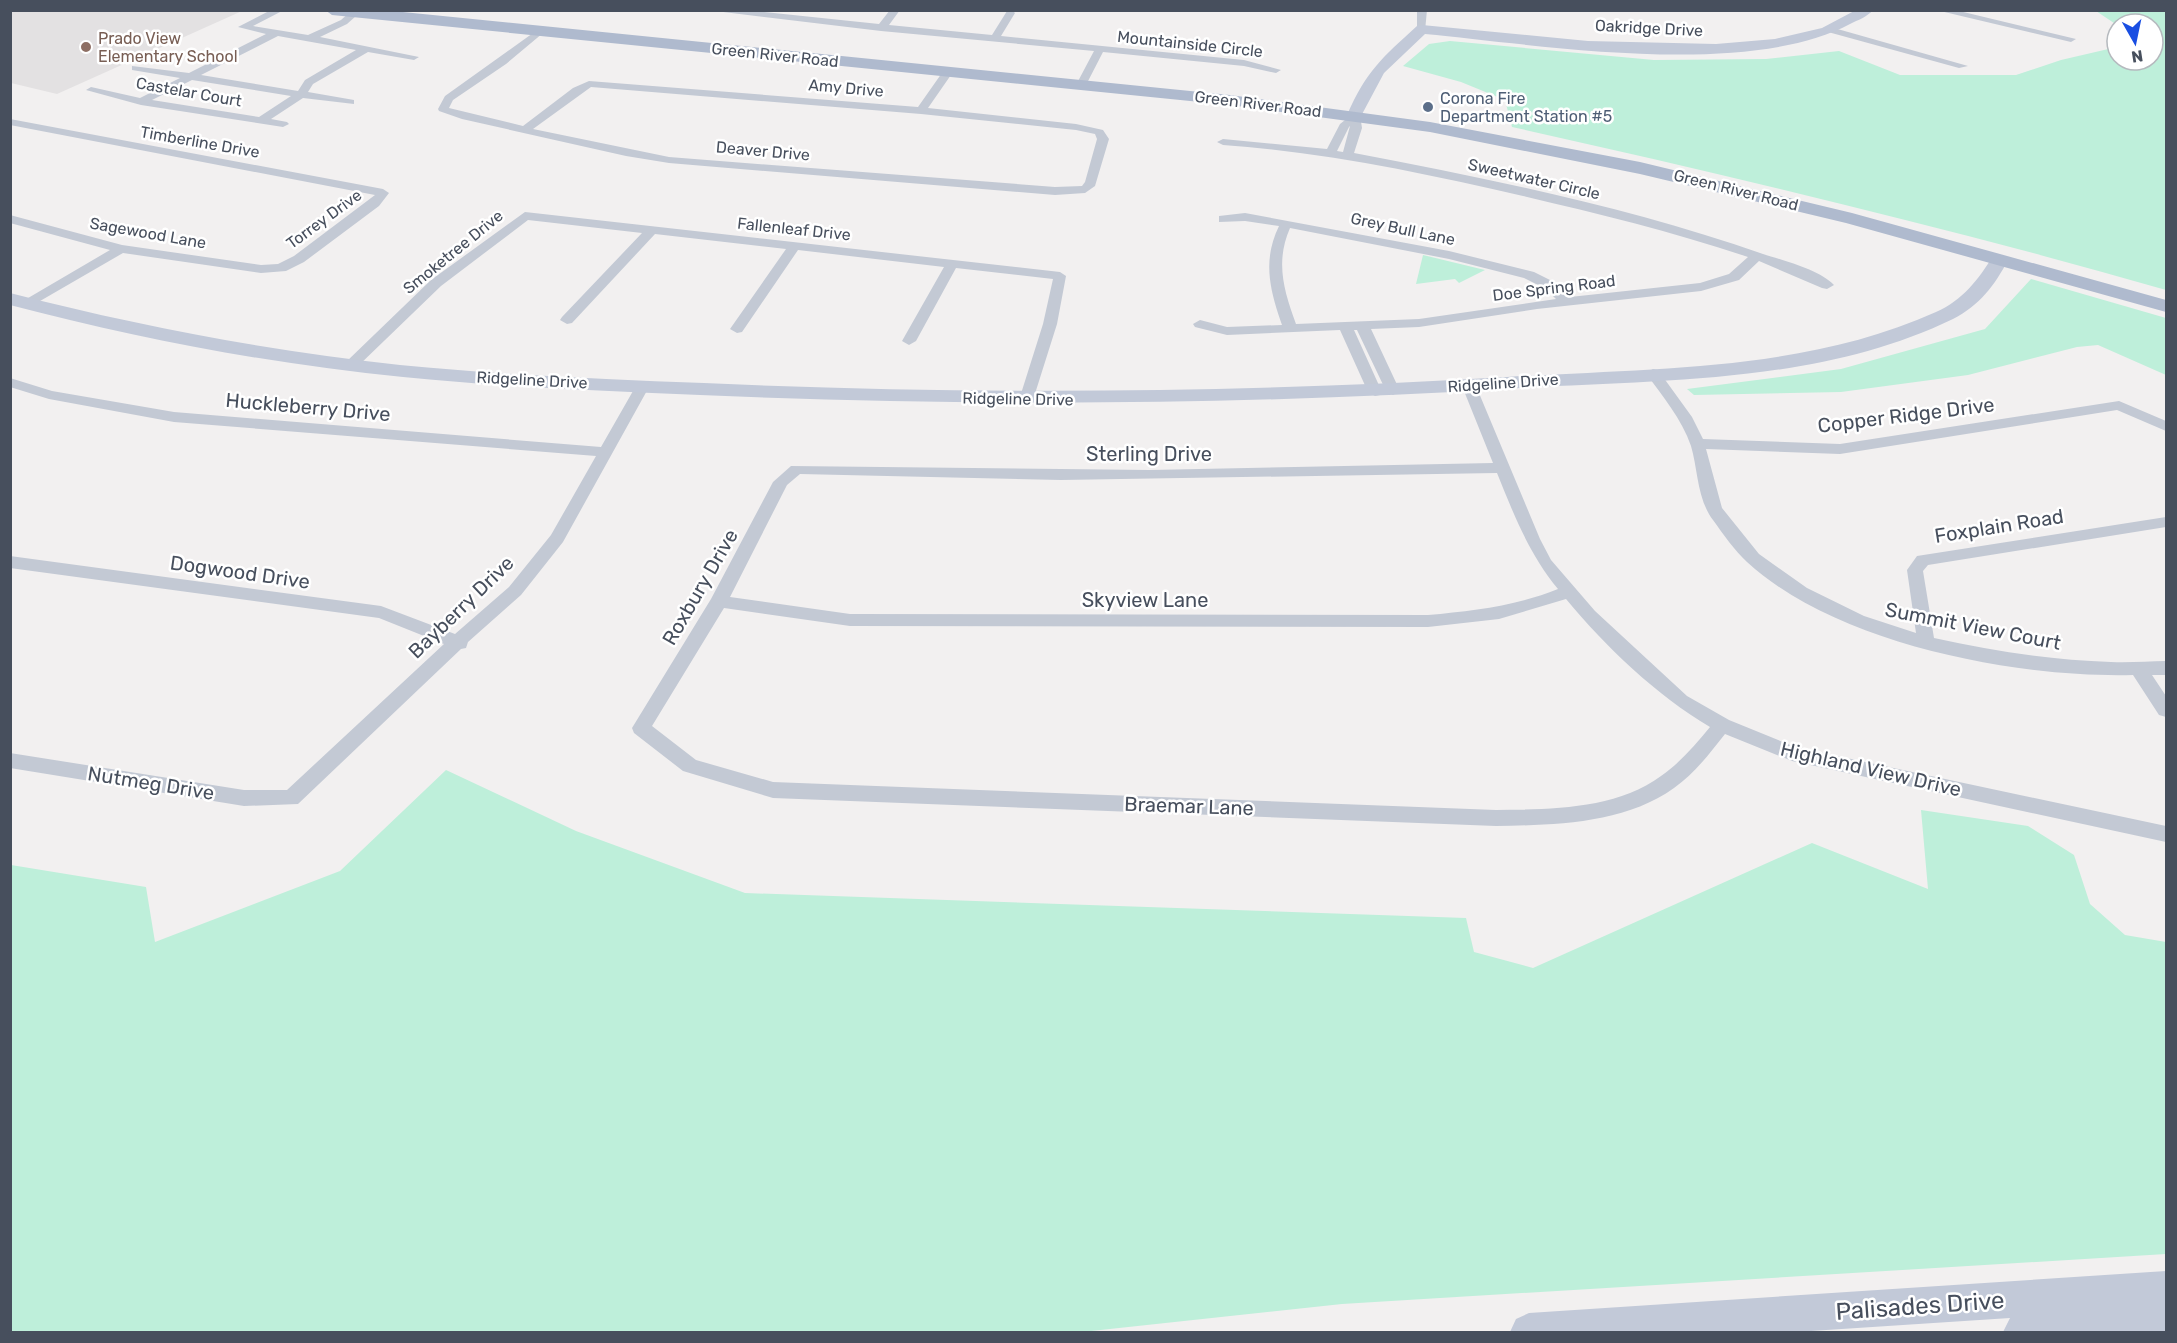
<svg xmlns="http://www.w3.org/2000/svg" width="2177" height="1343" font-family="Rubik,sans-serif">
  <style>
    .education { fill: #e3e1e2 }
    .green { fill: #beefda }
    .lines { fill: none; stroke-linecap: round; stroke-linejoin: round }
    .street { fill: #c3c9d4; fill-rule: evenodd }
    .secondary { fill: #c2c9d8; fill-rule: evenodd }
    .primary { fill: #afbace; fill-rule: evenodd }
    .education-dot { fill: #8d6e63; stroke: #fff; stroke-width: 2 }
    .service-dot { fill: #5c6f8a; stroke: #fff; stroke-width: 2 }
    .labels { text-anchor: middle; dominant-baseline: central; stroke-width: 5; stroke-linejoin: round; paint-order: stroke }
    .far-street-label { font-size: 16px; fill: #474f5d; stroke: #fff }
    .far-education-label { font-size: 16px; fill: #785e54; stroke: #fff; text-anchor: start }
    .far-service-label { font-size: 16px; fill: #4e5e75; stroke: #fff; text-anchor: start }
    .street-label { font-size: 20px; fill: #474f5d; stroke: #fff }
    .near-street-label { font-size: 24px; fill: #474f5d; stroke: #fff }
  </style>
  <rect width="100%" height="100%" fill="#f2f0f0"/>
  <!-- education -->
  <path class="education" d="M11,11H242L57,94L11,83Z"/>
  <!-- green -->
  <g class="green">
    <path d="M2096,11H2166V290C1950,228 1732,176 1512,127L1505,100L1461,82L1403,66L1429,44L1450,41L1654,60L1766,59L1839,51L1900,75H2016L2061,60L2117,47V60H2153V24L2117,25Z"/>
    <path d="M1423,255L1485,270L1459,283L1455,279L1416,284Z"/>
    <path d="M2031,279L2166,318V375L2098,345L2077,347L1968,375L1841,392L1694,395L1687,389L1841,369L1985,329Z"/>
    <path d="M446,770L576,831L745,893L1466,918L1474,952L1533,968L1812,843L1928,889L1921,810L2028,826L2074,855L2090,904L2125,935L2166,942V1254L1342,1304L1082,1332H11V865L146,887L155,942L340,871Z"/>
  </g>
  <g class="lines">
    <!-- street -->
    <g class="street">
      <path d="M271,10H284L253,26L308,35L341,20L350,12H356V16L347,24L320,37L419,57L414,60L368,52L313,84L308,92L354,100V104L303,98L271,119L287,122L289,124L283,127L141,105L86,90L91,87L140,98L180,78L132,70V66L189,73L266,34L238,27ZM278,36L356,50L305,80L298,91L201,75ZM192,80L291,96L259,117L152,100Z"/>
      <path d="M707,10H745L879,24L890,10H900L889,25L992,35L1007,11L1012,10L1015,13L1001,36L1244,60L1281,70L1276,73L1244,66L1103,52L1086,85L1081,88L1076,85L1094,51L881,31Z"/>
      <path d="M1417,10H1427L1425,31L1417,29Z"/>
      <path d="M1936,10H1955L2076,39L2071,42Z"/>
      <path d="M540,28L543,29V33L506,64L453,100L449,108L523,126L573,88L589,81L918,107L944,70L948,69L953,72L928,108L1076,124L1103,130L1109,139L1095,186L1085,193L1055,195L669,163L626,156L462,119L439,111L438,109L445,96ZM591,87L921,114L1076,130L1095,134L1097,139L1085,182L1082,186L1055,187L669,157L533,129Z"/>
      <path d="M1828,28H1834L1968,66L1959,68L1828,32Z"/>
      <path d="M1355,112L1360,115L1362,128L1354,153C1491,179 1631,208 1763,254C1782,260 1820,270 1834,285L1827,289L1822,288L1759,261L1739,280L1701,291L1537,309L1419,327L1371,329L1400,391L1393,395L1386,391L1357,330H1354L1382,392L1380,395L1375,396L1368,392L1340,330L1227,335L1195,327L1193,324L1200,320L1227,327L1282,325C1270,290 1262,261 1279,226L1245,221L1219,222V216L1245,213L1449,251L1534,272L1556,283L1570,297L1700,283L1729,274L1748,257C1674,232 1599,214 1523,196C1423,173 1325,152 1223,145L1217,142L1223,139L1327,149L1340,124ZM1350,126L1343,152L1337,151L1349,127ZM1290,228L1449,259L1524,278L1546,289L1556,299L1419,319L1296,324C1284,291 1275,262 1290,228Z"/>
      <path d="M10,119L383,189L389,193L379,206L304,262L286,271L261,273L123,253L28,308L21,304L23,301L110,250L10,223V215L122,245L261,265L278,264L294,256L375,195L10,125Z"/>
      <path d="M525,212L1060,272L1066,276L1057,324L1033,400L1026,404L1019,400L1043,324L1053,279L956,268L916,341L909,345L902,341L944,267L798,250L742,332L737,333L730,329L786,249L655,234L572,323L567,324L560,320L562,317L642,233L528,220L441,286L356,368H346V362L431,280Z"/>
      <path d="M1653,369L1658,370L1692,417L1703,439L1840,444L2119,401L2166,421V431L2117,410L1840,454L1706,449L1722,508L1759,554L1807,588L1864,616L1916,633L1907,570L1917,556L2166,517V527L1928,565L1923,571L1934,638C1993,651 2051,660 2111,662C2130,663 2148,661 2166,661V675H2152L2166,696V717L2159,715L2133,675C2015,678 1836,644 1747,562C1735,551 1723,534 1713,520C1697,499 1698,470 1691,446C1682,419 1662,396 1646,373Z"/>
      <path d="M10,378L52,391L174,412L601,447L637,384H647L649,387L563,542L521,595L468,642L466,648L461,649L298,804L244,806L10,768V753L244,790H287L444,644L379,618L10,568V556L381,606L455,634L509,587L551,535L596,456L174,422L49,399L10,387Z"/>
      <path d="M1469,382L1476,386L1540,539L1551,560L1595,611L1687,696L1729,720L1795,747L2166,826V842L1792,761L1725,734C1710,753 1695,773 1674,788C1624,824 1555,825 1496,826L773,798L683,771L634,733L632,728L711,599L773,482L791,466L1150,470L1493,463L1462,386ZM1497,473C1514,515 1529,554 1558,589C1516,606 1472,611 1428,615L850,614L730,597L787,485L800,474L1061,480ZM1566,599C1606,647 1656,695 1710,727C1695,745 1680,763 1661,776C1615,810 1550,809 1496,810L773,782L696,760L652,726L724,608L850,626L1428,627L1499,619Z"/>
    </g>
    <!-- secondary -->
    <g class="secondary">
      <path d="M1856,10H1873C1867,17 1858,20 1850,24C1746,79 1541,45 1425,34L1384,73L1360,118H1350L1347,115C1367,70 1382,58 1417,26L1422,25L1588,41L1716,44L1775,39L1822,28Z"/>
      <path d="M1999,255L2008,260C1995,285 1979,306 1953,319C1821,383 1663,380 1520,388C1247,405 974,407 700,395C601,391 502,387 403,377C271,364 139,339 10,305V293C139,326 268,351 400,365C501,375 603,379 704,383C972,395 1239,393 1507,377C1649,368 1803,372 1936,312C1963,300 1978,280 1993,256Z"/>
      <path d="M2166,1271V1332H2003L2010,1318L1796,1332H1510L1516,1319L1529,1313Z"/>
    </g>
    <!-- primary -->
    <path class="primary" d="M325,10H383L1230,95L1430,122L1640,162L1852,213L2166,300V312L1846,223L1640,174L1430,132L1230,105L332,15Z"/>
  </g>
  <!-- markers -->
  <circle class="education-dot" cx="86" cy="47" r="6"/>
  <circle class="service-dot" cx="1428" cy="107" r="6"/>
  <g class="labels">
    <!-- far-street labels -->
    <g class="far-street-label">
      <text transform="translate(1649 28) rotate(3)">Oakridge Drive</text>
      <text transform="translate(1190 44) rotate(6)">Mountainside Circle</text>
      <text transform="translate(775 55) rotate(6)">Green River Road</text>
      <text transform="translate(846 88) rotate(5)">Amy Drive</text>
      <text transform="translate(189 92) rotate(10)">Castelar Court</text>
      <text transform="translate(1258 104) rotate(7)">Green River Road</text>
      <text transform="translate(200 142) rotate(10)">Timberline Drive</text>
      <text transform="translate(763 151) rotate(5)">Deaver Drive</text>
      <text transform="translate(1534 179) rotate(13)">Sweetwater Circle</text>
      <text transform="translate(1736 190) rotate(14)">Green River Road</text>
      <text transform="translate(324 219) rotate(-36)">Torrey Drive</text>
      <text transform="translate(794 229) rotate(6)">Fallenleaf Drive</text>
      <text transform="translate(1403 229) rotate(12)">Grey Bull Lane</text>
      <text transform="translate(148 233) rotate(10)">Sagewood Lane</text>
      <text transform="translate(453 252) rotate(-39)">Smoketree Drive</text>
      <text transform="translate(1554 288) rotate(-7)">Doe Spring Road</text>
      <text transform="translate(532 380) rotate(3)">Ridgeline Drive</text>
      <text transform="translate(1503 383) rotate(-4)">Ridgeline Drive</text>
      <text transform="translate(1018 399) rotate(1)">Ridgeline Drive</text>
    </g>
    <!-- far-education labels -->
    <g class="far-education-label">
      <text x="98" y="38">Prado View<tspan x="98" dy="18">Elementary School</tspan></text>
    </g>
    <!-- far-service labels -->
    <g class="far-service-label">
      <text x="1440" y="98">Corona Fire<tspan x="1440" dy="18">Department Station #5</tspan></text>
    </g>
    <!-- street labels -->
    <g class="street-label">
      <text transform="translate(308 407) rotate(5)">Huckleberry Drive</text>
      <text transform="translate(1906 415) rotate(-7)">Copper Ridge Drive</text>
      <text x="1149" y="454">Sterling Drive</text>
      <text transform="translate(1999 526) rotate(-9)">Foxplain Road</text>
      <text transform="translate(240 572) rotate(8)">Dogwood Drive</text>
      <text transform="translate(700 587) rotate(-60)">Roxbury Drive</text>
      <text x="1145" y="600">Skyview Lane</text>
      <text transform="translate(461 607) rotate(-44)">Bayberry Drive</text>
      <text transform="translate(1973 626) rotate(11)">Summit View Court</text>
      <text transform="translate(1871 769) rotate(13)">Highland View Drive</text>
      <text transform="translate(151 783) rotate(9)">Nutmeg Drive</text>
      <text transform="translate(1189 806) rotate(2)">Braemar Lane</text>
    </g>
    <!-- near-street labels -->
    <g class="near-street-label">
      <text transform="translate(1920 1306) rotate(-4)">Palisades Drive</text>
    </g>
  </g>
  <!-- border -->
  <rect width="2177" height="1343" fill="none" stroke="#474f5d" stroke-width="24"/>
  <!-- north arrow -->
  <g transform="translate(2135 42) rotate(171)"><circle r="28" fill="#ffffff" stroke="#b5b9be" stroke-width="1.5"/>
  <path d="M0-4.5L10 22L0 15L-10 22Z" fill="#194ee2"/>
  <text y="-9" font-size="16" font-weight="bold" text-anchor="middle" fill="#474f5d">N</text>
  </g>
</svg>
